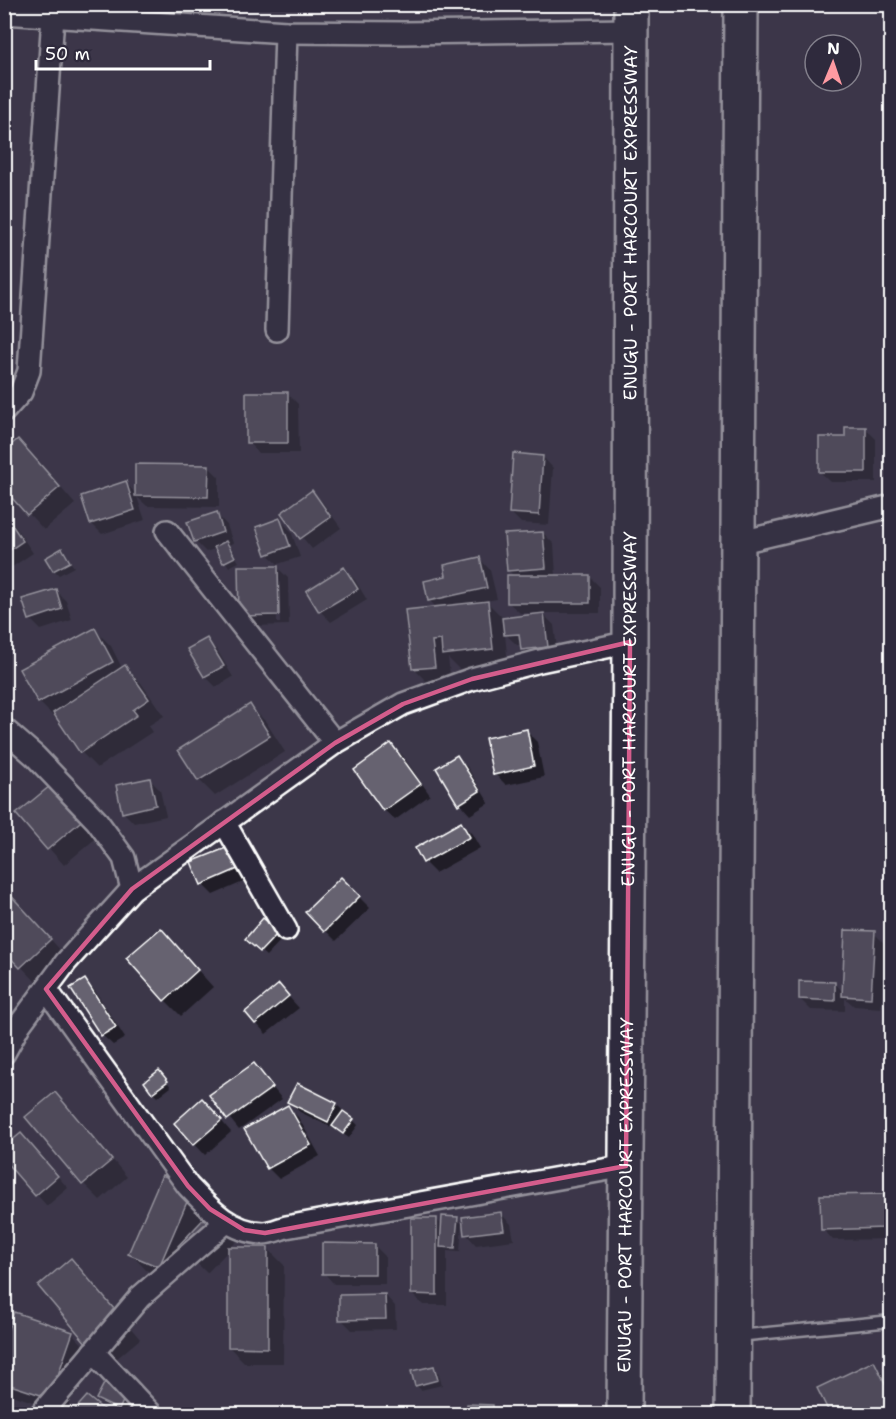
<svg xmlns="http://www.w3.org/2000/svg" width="896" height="1419" font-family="'Shantell Sans',sans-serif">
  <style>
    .shadow { fill: #0007; fill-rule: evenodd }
    .building { fill: #666270; stroke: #fff; stroke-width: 1.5 }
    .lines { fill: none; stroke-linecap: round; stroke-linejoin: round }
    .service-casing { stroke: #fff; stroke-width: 15 }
    .minor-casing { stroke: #fff; stroke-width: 26 }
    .trunk-casing { stroke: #fff; stroke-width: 38 }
    .service { stroke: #2f2a3d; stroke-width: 10 }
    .minor { stroke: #2f2a3d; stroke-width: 21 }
    .trunk { stroke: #2f2a3d; stroke-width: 33 }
    .marked { fill: none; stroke: #d45d8c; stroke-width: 4.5; stroke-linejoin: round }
    .labels { text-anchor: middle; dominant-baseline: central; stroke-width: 4.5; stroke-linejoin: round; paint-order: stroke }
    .street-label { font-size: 18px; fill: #fff; stroke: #2f2a3d }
  </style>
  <rect width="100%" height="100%" fill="#3c3749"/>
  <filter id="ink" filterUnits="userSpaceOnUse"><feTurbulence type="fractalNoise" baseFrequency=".0167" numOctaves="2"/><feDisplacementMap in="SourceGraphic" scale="12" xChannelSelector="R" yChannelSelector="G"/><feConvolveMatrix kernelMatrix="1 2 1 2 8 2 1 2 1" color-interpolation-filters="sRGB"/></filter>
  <g filter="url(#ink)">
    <!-- shadow -->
    <g class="shadow">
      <path d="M73,4H184L183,16L79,10Z"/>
      <path d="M287,393L298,404L299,453H258L248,442Z"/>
      <path d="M865,428L876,439V482H831L820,472Z"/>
      <path d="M34,457L75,504L44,530L4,487Z"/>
      <path d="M543,457L553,468L549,525L521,523L510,512Z"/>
      <path d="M208,466L219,477V507L147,506L137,497L145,520L102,534L91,523L126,483L136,494Z"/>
      <path d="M312,492L323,503L341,528L312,549L283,514Z"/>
      <path d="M4,510L33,553L12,567L4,559Z"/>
      <path d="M216,514L227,525L233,543L228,545L239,562L229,567L217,548L206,552L195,541Z"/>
      <path d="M280,520L291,531L300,557L278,564L267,554Z"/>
      <path d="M543,533L554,544L556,576H589L600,587V613H542L554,625L558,657L533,660L523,649L522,645H517L505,634L508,665L460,670L448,658L451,682L430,685L413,668L437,608L430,601L448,577L480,559L490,570L497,599L486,601L503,618L537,615V613H520L509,603L515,577L508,570Z"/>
      <path d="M62,550L74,567L59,575L54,570Z"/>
      <path d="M277,567L288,578L289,625L252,626L241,615ZM276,576H279L280,623H277Z"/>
      <path d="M344,569L355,580L367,600L331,622L320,611Z"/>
      <path d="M55,590L66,601L72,620L41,630L30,619Z"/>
      <path d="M95,630L111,646L122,668L125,667L141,683L164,716L148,726L152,732L97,768L81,752L57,717L55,718L39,702Z"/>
      <path d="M206,640L217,650L233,677L216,687L206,677L189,649Z"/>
      <path d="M250,706L266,722L285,752L215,796L199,780L180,750Z"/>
      <path d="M526,731L537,742L544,777L506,785L495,774Z"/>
      <path d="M391,745L402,755L430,795L395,820L384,810Z"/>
      <path d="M457,757L467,767L489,803L470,815L460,804L438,769Z"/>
      <path d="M149,779L160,790L166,816L134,823L123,812Z"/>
      <path d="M56,783L101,834L64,865L18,814Z"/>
      <path d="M461,823L472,834L480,848L435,873L424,862Z"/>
      <path d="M230,847L250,879L213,895L202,884Z"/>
      <path d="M341,879L370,908L336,941L307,912Z"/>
      <path d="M4,889L66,956L37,983L16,961L13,963L4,954Z"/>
      <path d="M263,920L283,938L266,956L247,939Z"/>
      <path d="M874,933L885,944L881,1008L854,1006L845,998V1011L811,1010L800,999L835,983L843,992Z"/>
      <path d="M177,947L213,987L181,1016L165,1000Z"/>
      <path d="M85,981L95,991L125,1038L113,1045L102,1035Z"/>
      <path d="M279,986L299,1008L266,1034L256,1023Z"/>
      <path d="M254,1065L282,1099L239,1130L211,1095Z"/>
      <path d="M164,1077L171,1087L158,1097L153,1092Z"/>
      <path d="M55,1094L71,1110L127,1177L100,1200L84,1184Z"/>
      <path d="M289,1102L336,1104L358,1125L349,1138L339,1131L300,1112Z"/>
      <path d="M287,1107L298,1117L320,1156L279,1179L268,1168L246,1130Z"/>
      <path d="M213,1111L231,1132L205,1155L176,1124Z"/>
      <path d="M21,1135L68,1188L47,1206L4,1158Z"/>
      <path d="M163,1177L208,1205L200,1224L241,1237L230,1248L268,1249L284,1265L283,1363H245L229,1347L230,1249L207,1273L187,1254L175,1282L146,1270L130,1253Z"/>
      <path d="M884,1195L886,1198L892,1197V1239L833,1240L823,1229Z"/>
      <path d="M500,1213L511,1224L514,1240L476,1245L466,1234Z"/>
      <path d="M457,1218L462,1223L460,1252L447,1251V1305H423L412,1294L436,1219L443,1226Z"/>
      <path d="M374,1245L385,1256V1284H334L324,1273Z"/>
      <path d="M71,1260L87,1276L140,1339L109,1365Z"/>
      <path d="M385,1295L395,1306L396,1329L352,1330L341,1319Z"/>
      <path d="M72,1333L88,1350L66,1413L9,1394L4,1389V1344Z"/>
      <path d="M873,1363L892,1383V1414H832L819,1388Z"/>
      <path d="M433,1367L438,1372L442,1385L421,1390L416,1385Z"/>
      <path d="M132,1397L124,1414L103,1404L98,1399Z"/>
      <path d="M468,1406L493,1407L498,1414H468Z"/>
    </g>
    <!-- building -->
    <g class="building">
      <rect x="246" y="392" width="42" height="51"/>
      <path d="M845,427H866V472H819V437H845Z"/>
      <path d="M18,439L60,487L27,515L4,489V451Z"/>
      <path d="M513,453L543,456L539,515L509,513Z"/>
      <path d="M135,464L209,465L208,497L135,496Z"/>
      <path d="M126,481L135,510L90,524L81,496Z"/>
      <path d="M312,490L331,517L300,539L281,513Z"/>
      <path d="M217,512L223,532L194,542L187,522Z"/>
      <path d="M4,513L23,541L4,554Z"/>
      <path d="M280,518L290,546L266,555L256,527Z"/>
      <path d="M543,532L546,568L507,571L504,534Z"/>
      <path d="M226,541L235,557L223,563L214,547Z"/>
      <path d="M62,548L70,562L53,571L45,558Z"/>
      <path d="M480,557L487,588L428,601L424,581L446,576L444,565Z"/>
      <path d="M238,566H278L279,615L239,616Z"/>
      <path d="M344,567L358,589L319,612L306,591Z"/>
      <rect x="507" y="575" width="83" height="28"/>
      <path d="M56,589L62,609L29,620L22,599Z"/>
      <path d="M488,601L493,649L442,655L441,640L432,641L435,667L412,669L405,610Z"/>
      <path d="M544,613L548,647L521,650L519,634L504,635L502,618Z"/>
      <path d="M95,628L113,662L38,703L19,669Z"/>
      <path d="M207,638L224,666L204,677L187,649Z"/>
      <path d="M125,665L149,699L133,710L137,715L80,753L53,713Z"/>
      <path d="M250,704L270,736L198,781L178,750Z"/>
      <path d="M527,729L534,766L493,775L485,738Z"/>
      <path d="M391,743L421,784L383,811L354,770Z"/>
      <path d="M457,755L480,791L458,805L436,768Z"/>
      <path d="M150,778L156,805L122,813L116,785Z"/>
      <path d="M56,781L86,817L47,850L16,814Z"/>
      <path d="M461,822L470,837L423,863L415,848Z"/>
      <path d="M231,846L240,868L201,885L191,862Z"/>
      <path d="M341,877L360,896L324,932L305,912Z"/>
      <path d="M4,888L51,939L20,968L4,951Z"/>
      <path d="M263,918L279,932L260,952L245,939Z"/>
      <path d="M161,928L198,970L164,1001L126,958Z"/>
      <path d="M845,930L875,931L871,998L842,996Z"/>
      <path d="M85,979L116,1027L101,1036L70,988Z"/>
      <path d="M799,981L835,982V1001L799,999Z"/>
      <path d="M279,984L289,996L255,1024L245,1012Z"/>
      <path d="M254,1063L273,1087L227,1120L209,1095Z"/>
      <path d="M159,1070L168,1081L152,1093L144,1082Z"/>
      <path d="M297,1083L337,1103L328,1122L287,1102Z"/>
      <path d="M55,1092L112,1160L82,1185L25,1117Z"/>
      <path d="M202,1098L222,1120L193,1145L174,1123Z"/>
      <path d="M288,1105L311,1145L267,1169L244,1129Z"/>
      <path d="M343,1111L354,1119L343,1134L332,1126Z"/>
      <path d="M21,1133L58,1176L35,1196L4,1160V1147Z"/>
      <path d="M162,1175L193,1188L159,1267L128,1254Z"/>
      <path d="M884,1194L885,1228L821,1230L820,1195Z"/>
      <path d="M886,1196H892V1230H890Z"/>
      <path d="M214,1208L232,1225L196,1263L178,1246Z"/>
      <path d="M501,1212L504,1230L464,1235L462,1217Z"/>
      <path d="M442,1216L458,1217L455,1248L440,1247Z"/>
      <path d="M411,1218H437V1295L411,1294Z"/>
      <path d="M322,1243L375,1244V1274H322Z"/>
      <path d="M228,1247H268V1348L228,1347Z"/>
      <path d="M71,1258L125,1322L92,1350L38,1286Z"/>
      <path d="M385,1294L386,1319L339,1320V1295Z"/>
      <path d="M14,1312L73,1332L50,1398L4,1383V1339Z"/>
      <path d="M874,1361L892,1397V1406L874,1414H830L817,1388Z"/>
      <path d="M434,1366L438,1380L415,1386L411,1371Z"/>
      <path d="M106,1380L128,1390L119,1410L96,1399Z"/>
      <path d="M87,1396L109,1414H71Z"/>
      <path d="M467,1404L493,1405V1414H466Z"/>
    </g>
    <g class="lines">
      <defs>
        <path id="service" d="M737,1336L892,1321"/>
        <g id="minor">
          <path d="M4,13L286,32L403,33L631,30"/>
          <path d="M277,330L286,32"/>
          <path d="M4,411L21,392L29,371L53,16"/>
          <path d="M167,531L335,743"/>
          <path d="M737,543L892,506"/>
          <path d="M4,729L35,756L97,821L124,858L132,889"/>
          <path d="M224,822L286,930"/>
          <path d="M46,989L188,1186C209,1208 230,1232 263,1233C271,1233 279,1229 286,1227L626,1166"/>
          <path d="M4,1053L20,1024L66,962L132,889L335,743L403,704L472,679L540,661L630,642"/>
          <path d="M93,1352L151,1414"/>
          <path d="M41,1414L140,1297L226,1222"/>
        </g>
        <g id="trunk">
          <path id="s1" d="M624,1414L630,642L631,4"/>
          <path d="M733,1414L741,4"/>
        </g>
      </defs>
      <!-- service casing -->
      <use href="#service" class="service-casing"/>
      <!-- minor casing -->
      <use href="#minor" class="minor-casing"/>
      <!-- trunk casing -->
      <use href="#trunk" class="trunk-casing"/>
      <!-- service -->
      <use href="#service" class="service"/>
      <!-- minor -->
      <use href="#minor" class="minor"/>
      <!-- trunk -->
      <use href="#trunk" class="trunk"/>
    </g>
  </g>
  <!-- marked area -->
  <path d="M0 0H896V1419H0ZM630,642L626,1166L265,1233L244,1230L210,1209L188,1186L46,989L132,889L335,743L403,704L472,679Z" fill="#3c3749" fill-opacity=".55" fill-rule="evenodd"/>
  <path class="marked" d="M630,642L626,1166L265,1233L244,1230L210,1209L188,1186L46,989L132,889L335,743L403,704L472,679Z"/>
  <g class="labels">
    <!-- street labels -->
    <g class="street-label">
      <text stroke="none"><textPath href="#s1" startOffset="1191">ENUGU - PORT HARCOURT EXPRESSWAY</textPath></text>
      <text stroke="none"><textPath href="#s1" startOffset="705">ENUGU - PORT HARCOURT EXPRESSWAY</textPath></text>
      <text stroke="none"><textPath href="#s1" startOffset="219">ENUGU - PORT HARCOURT EXPRESSWAY</textPath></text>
    </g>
  </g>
  <!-- margin -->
  <rect width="896" height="1419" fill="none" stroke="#2f2a3d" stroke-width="24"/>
  <rect x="12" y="12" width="872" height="1395" fill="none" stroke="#fff" stroke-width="2" filter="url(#ink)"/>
  <!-- north arrow -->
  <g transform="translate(833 63) rotate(2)"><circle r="28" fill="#2f2a3d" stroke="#827f8b" stroke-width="1.5"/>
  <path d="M0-4.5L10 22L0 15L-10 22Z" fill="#ff9aa2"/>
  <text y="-9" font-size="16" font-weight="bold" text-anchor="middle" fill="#ffffff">N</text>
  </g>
  <!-- scale -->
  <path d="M36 60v9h174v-9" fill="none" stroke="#ffffff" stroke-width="3"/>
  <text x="45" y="60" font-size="18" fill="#ffffff" stroke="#2f2a3d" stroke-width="4.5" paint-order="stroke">50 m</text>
</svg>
